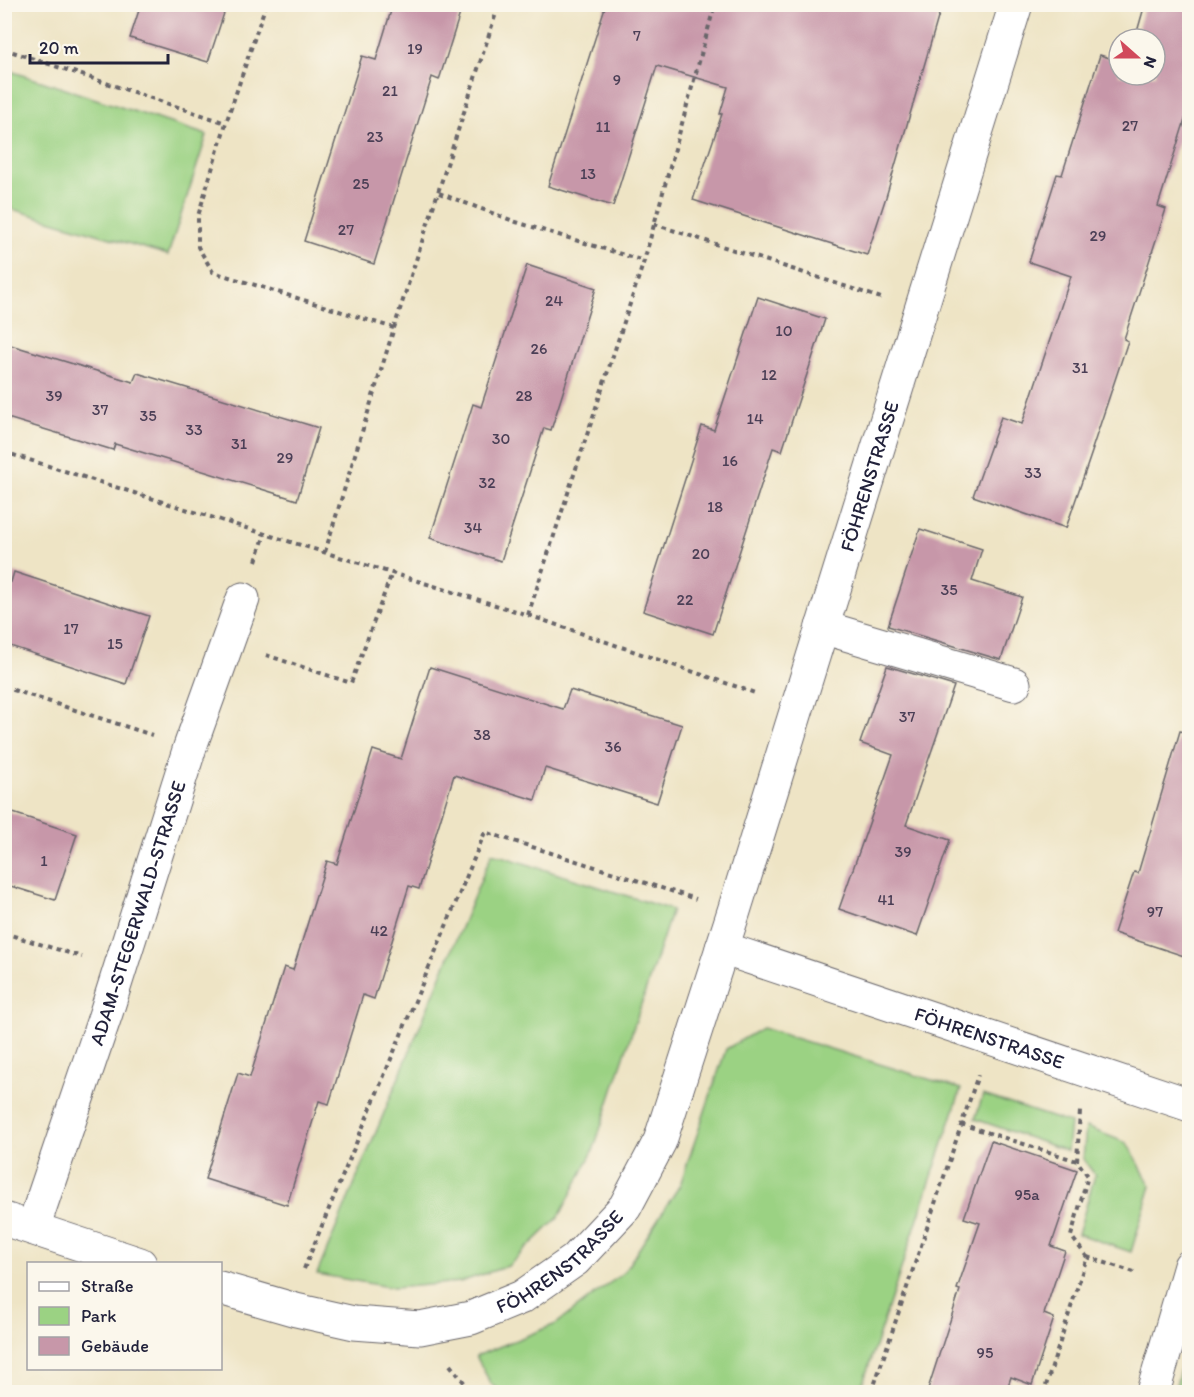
<svg xmlns="http://www.w3.org/2000/svg" width="1194" height="1397" font-family="Itim,sans-serif">
  <style>
    .green { fill: #9bd283; stroke: #5e7a5f; stroke-width: 1.5 }
    .building { fill: #c797a9 }
    .lines { fill: none; stroke-linecap: round; stroke-linejoin: round }
    .minor-casing { stroke: #69666b; stroke-width: 35 }
    .major-casing { stroke: #69666b; stroke-width: 35 }
    .path { stroke: #69666b; stroke-width: 4; stroke-dasharray: 4.5 4.5; stroke-linecap: butt }
    .minor { stroke: #fff; stroke-width: 33 }
    .major { stroke: #fff; stroke-width: 33 }
    .labels { text-anchor: middle; dominant-baseline: central; stroke-width: 4.5; stroke-linejoin: round; paint-order: stroke }
    .number-label { font-size: 16px; fill: #4b3f56 }
    .street-label { font-size: 20px; fill: #22223b; stroke: #fbf7ec }
  </style>
  <rect width="100%" height="100%" fill="#fbf7ec"/>
  <filter id="ink" filterUnits="userSpaceOnUse"><feTurbulence type="fractalNoise" baseFrequency=".0167" numOctaves="2"/><feDisplacementMap in="SourceGraphic" scale="12" xChannelSelector="R" yChannelSelector="G"/><feConvolveMatrix kernelMatrix="1 2 1 2 8 2 1 2 1" color-interpolation-filters="sRGB"/></filter>
  <filter id="wash" filterUnits="userSpaceOnUse"><feTurbulence type="fractalNoise" baseFrequency=".008" numOctaves="4" result="noise"/><feDisplacementMap in="SourceGraphic" scale="24" xChannelSelector="R" yChannelSelector="G"/><feGaussianBlur stdDeviation="1.35" result="paint"/><feColorMatrix in="noise" values="0 0 0 0 0 0 0 0 0 0 0 0 0 0 0 0 0 1.4 0 .05"/><feComposite in="paint" operator="in"/></filter>
  <g filter="url(#wash)">
    <rect width="100%" height="100%" fill="#eee4c5"/>
    <!-- green -->
    <g class="green">
      <path d="M4,69L207,135L168,255L5,207Z"/>
      <path d="M492,853L672,910L593,1151L559,1217L508,1266L460,1282L394,1288L317,1274Z"/>
      <path d="M762,1028L961,1089L860,1392H501L491,1384L476,1356L556,1324L624,1272L680,1185L726,1049Z"/>
      <path d="M983,1095L1070,1123L1067,1151L975,1119Z"/>
      <path d="M1086,1127L1127,1143L1151,1186L1131,1252L1078,1234L1095,1175L1083,1159Z"/>
      <path d="M1189,1339V1383L1187,1392H1174Z"/>
    </g>
    <g id="blocks">
      <!-- building -->
      <g class="building">
        <path d="M141,4H227L208,62L130,38Z"/>
        <path d="M393,4H463L439,80L432,77L374,264L304,241L362,56L376,60Z"/>
        <path d="M606,4H942L886,197L867,255L693,200L722,114H720L728,87L657,66L613,206L548,186Z"/>
        <path d="M1145,4H1190V104L1158,206L1166,209L1124,339L1128,341L1092,449H1093L1066,528L973,496L1001,417L1022,424L1071,276L1029,262L1057,174L1062,175L1100,55L1119,61V75H1155V39H1135Z"/>
        <path d="M527,265L596,288L551,430L544,428L501,561L430,538L473,404L481,407Z"/>
        <path d="M758,297L825,319L782,451L773,448L713,634L643,611L702,426L714,430Z"/>
        <path d="M4,343L133,382L137,373L319,428L297,500L115,444L113,450L4,417Z"/>
        <path d="M920,529L982,549L972,581L1022,597L1001,660L888,626Z"/>
        <path d="M14,572L149,616L126,684L4,644V580L11,582Z"/>
        <path d="M887,666L954,686L906,825L950,840L917,936L839,909L893,755L860,743Z"/>
        <path d="M430,667L563,709L570,690L682,725L657,803L545,768L535,800L454,775L419,889L409,886L374,999L363,995L329,1104L319,1101L287,1205L205,1179L238,1073L250,1077L284,967L293,970L327,861L337,864L373,750L401,759Z"/>
        <path d="M1180,731L1190,733V958L1114,933L1134,872L1138,873Z"/>
        <path d="M4,810L77,834L55,900L4,884Z"/>
        <path d="M991,1141L1077,1170L1051,1246L1065,1251L1044,1314L1054,1318L1032,1385L1011,1377L1006,1392H927L960,1290L957,1289L980,1223L964,1218Z"/>
      </g>
    </g>
  </g>
  <g filter="url(#ink)">
    <use href="#blocks" fill-opacity="0" stroke="#69666b" stroke-width="1.5"/>
    <g class="lines">
      <defs>
        <g id="minor">
          <path d="M822,627L1014,684"/>
          <path id="s1" d="M722,948L1190,1105"/>
          <path d="M4,1219L140,1264"/>
          <path id="s2" d="M33,1228L106,1013L190,747L243,599"/>
          <path id="s3" d="M220,1288L296,1310L354,1323L420,1328L471,1318L522,1297L575,1260L625,1207L660,1141L734,911L1016,4"/>
        </g>
        <path id="major" d="M1153,1392L1190,1266"/>
      </defs>
      <!-- minor casing -->
      <use href="#minor" class="minor-casing"/>
      <!-- major casing -->
      <use href="#major" class="major-casing"/>
      <!-- path -->
      <g class="path">
        <path d="M266,4L226,123L198,216V247L213,272L394,328"/>
        <path d="M4,49L226,123"/>
        <path d="M439,193L516,222L644,261"/>
        <path d="M654,224L881,298"/>
        <path d="M4,452L265,534L528,615L758,694"/>
        <path d="M325,552L394,328L499,4"/>
        <path d="M256,561L265,534"/>
        <path d="M528,615L644,261L715,4"/>
        <path d="M266,655L351,683L392,573"/>
        <path d="M4,687L152,735"/>
        <path d="M4,933L82,957"/>
        <path d="M961,1124L1077,1161L1088,1176L1071,1236L1087,1257L1044,1392"/>
        <path d="M1077,1161L1080,1111"/>
        <path d="M1087,1257L1134,1272"/>
        <path d="M304,1269L485,832L696,899"/>
        <path d="M450,1365L472,1392"/>
        <path d="M872,1392L978,1075"/>
      </g>
      <!-- minor -->
      <use href="#minor" class="minor"/>
      <!-- major -->
      <use href="#major" class="major"/>
    </g>
  </g>
  <g class="labels">
    <!-- number labels -->
    <g class="number-label">
      <text x="637" y="35">7</text>
      <text x="415" y="48">19</text>
      <text x="617" y="79">9</text>
      <text x="390" y="90">21</text>
      <text x="1130" y="125">27</text>
      <text x="603" y="126">11</text>
      <text x="375" y="136">23</text>
      <text x="588" y="173">13</text>
      <text x="361" y="183">25</text>
      <text x="346" y="229">27</text>
      <text x="1098" y="235">29</text>
      <text x="554" y="300">24</text>
      <text x="784" y="330">10</text>
      <text x="539" y="348">26</text>
      <text x="1080" y="367">31</text>
      <text x="769" y="374">12</text>
      <text x="54" y="395">39</text>
      <text x="524" y="395">28</text>
      <text x="100" y="409">37</text>
      <text x="148" y="415">35</text>
      <text x="755" y="418">14</text>
      <text x="194" y="429">33</text>
      <text x="501" y="438">30</text>
      <text x="239" y="443">31</text>
      <text x="285" y="457">29</text>
      <text x="730" y="460">16</text>
      <text x="1033" y="472">33</text>
      <text x="487" y="482">32</text>
      <text x="715" y="506">18</text>
      <text x="473" y="527">34</text>
      <text x="701" y="553">20</text>
      <text x="949" y="589">35</text>
      <text x="685" y="599">22</text>
      <text x="71" y="628">17</text>
      <text x="115" y="643">15</text>
      <text x="907" y="716">37</text>
      <text x="482" y="734">38</text>
      <text x="613" y="746">36</text>
      <text x="903" y="851">39</text>
      <text x="44" y="860">1</text>
      <text x="886" y="899">41</text>
      <text x="1155" y="911">97</text>
      <text x="379" y="930">42</text>
      <text x="1027" y="1194">95a</text>
      <text x="985" y="1352">95</text>
    </g>
    <!-- street labels -->
    <g class="street-label">
      <text stroke="none"><textPath href="#s3" startOffset="1221">FÖHRENSTRASSE</textPath></text>
      <text stroke="none"><textPath href="#s2" startOffset="332">ADAM-STEGERWALD-STRASSE</textPath></text>
      <text stroke="none"><textPath href="#s1" startOffset="282">FÖHRENSTRASSE</textPath></text>
      <text stroke="none"><textPath href="#s3" startOffset="363">FÖHRENSTRASSE</textPath></text>
    </g>
  </g>
  <!-- margin -->
  <rect width="1194" height="1397" fill="none" stroke="#fbf7ec" stroke-width="24"/>
  <!-- legend -->
  <rect x="27" y="1262" width="195" height="108" fill="#fbf7ec" stroke="#a4a2a5" stroke-width="1.5"/>
  <rect x="39" y="1282" width="30" height="9" fill="#ffffff" stroke="#a4a2a5" stroke-width="1.5"/>
  <text x="81" y="1292" font-size="18" fill="#22223b">Straße</text>
  <rect x="39" y="1307" width="30" height="18" fill="#9bd283" stroke="#a4a2a5" stroke-width="1.5"/>
  <text x="81" y="1322" font-size="18" fill="#22223b">Park</text>
  <rect x="39" y="1337" width="30" height="18" fill="#c797a9" stroke="#a4a2a5" stroke-width="1.5"/>
  <text x="81" y="1352" font-size="18" fill="#22223b">Gebäude</text>
  <!-- north arrow -->
  <g transform="translate(1137 57) rotate(111)"><circle r="28" fill="#fbf7ec" stroke="#a4a2a5" stroke-width="1.5"/>
  <path d="M0-4.5L10 22L0 15L-10 22Z" fill="#d1495b"/>
  <text y="-9" font-size="16" font-weight="bold" text-anchor="middle" fill="#22223b">N</text>
  </g>
  <!-- scale -->
  <path d="M30 54v9h138v-9" fill="none" stroke="#22223b" stroke-width="3"/>
  <text x="39" y="54" font-size="18" fill="#22223b" stroke="#fbf7ec" stroke-width="4.5" paint-order="stroke">20 m</text>
</svg>
